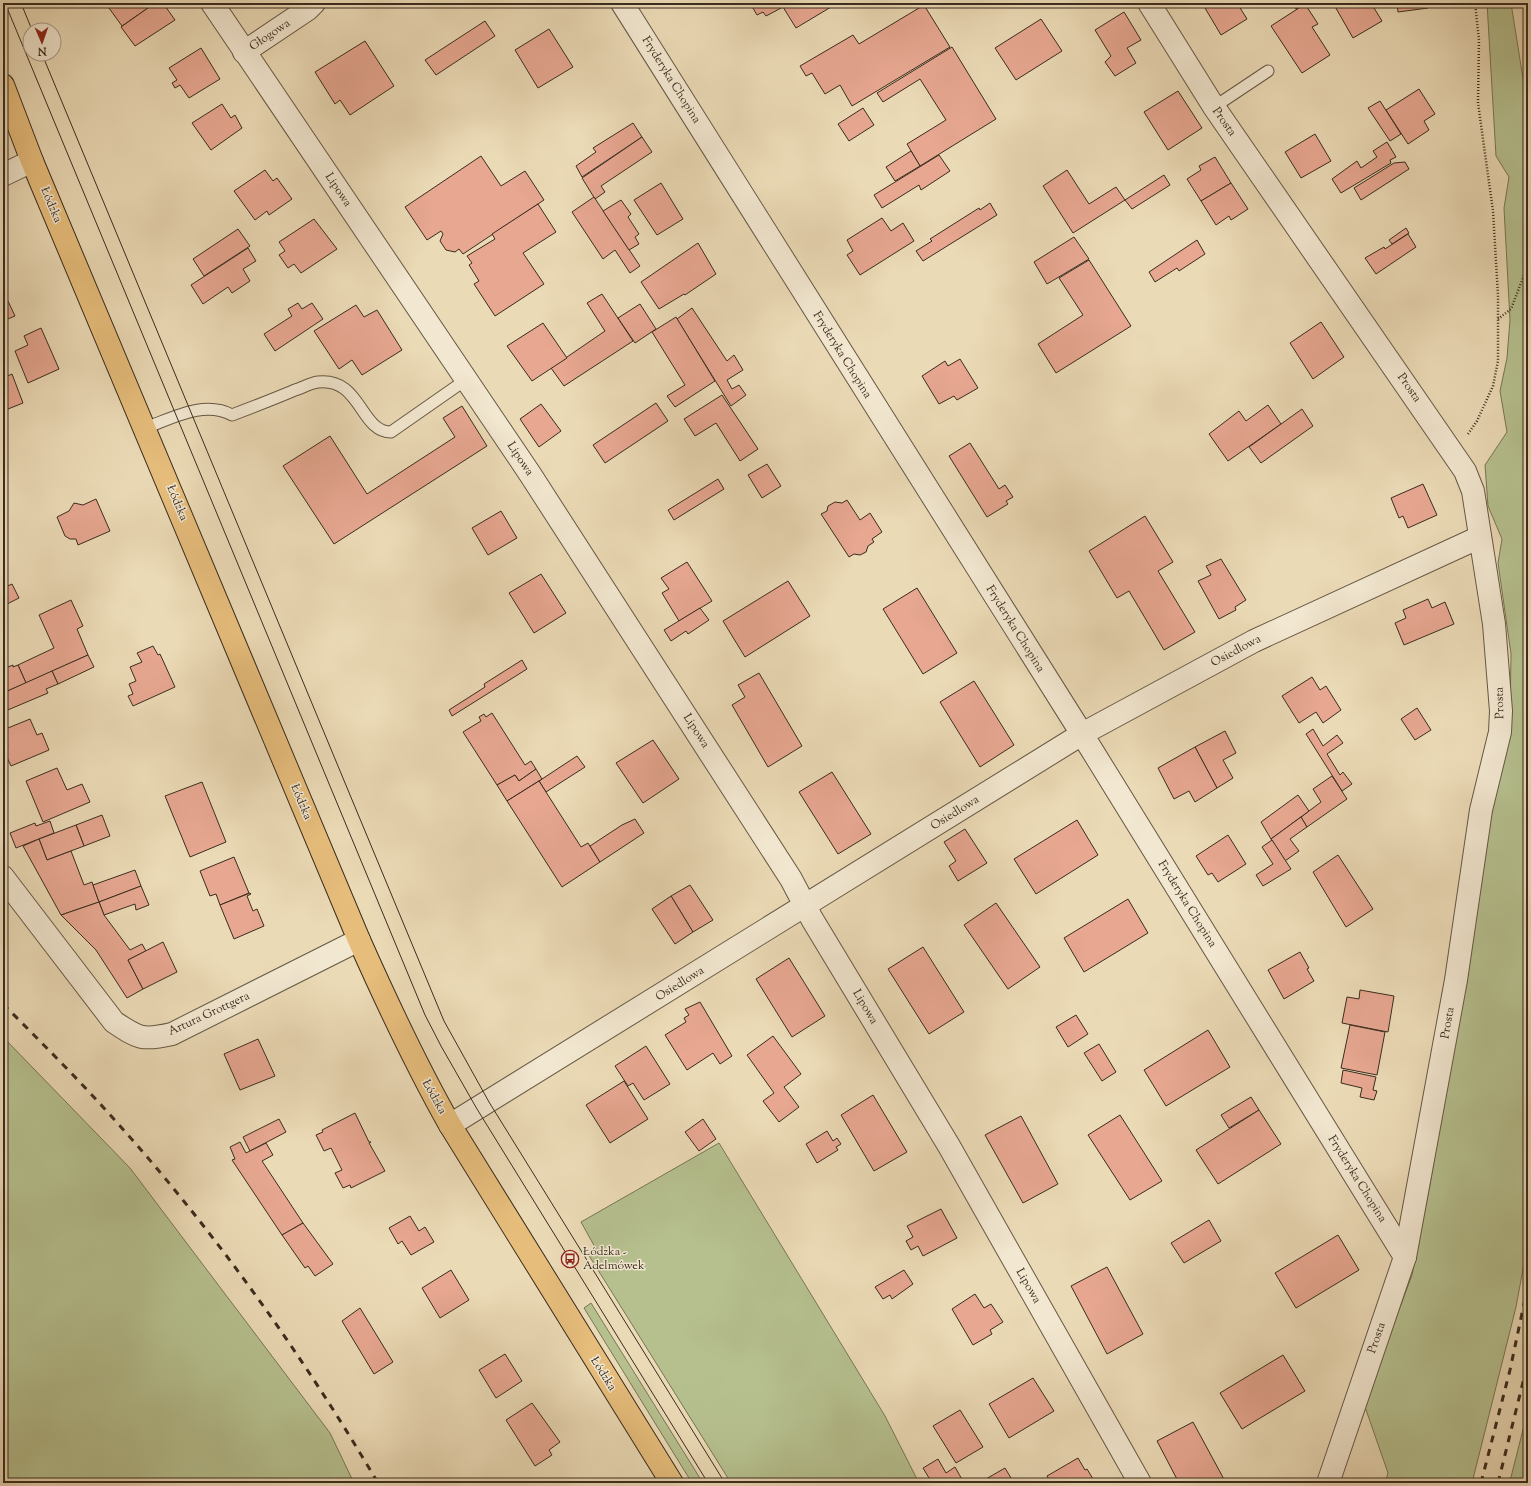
<svg xmlns="http://www.w3.org/2000/svg" width="1531" height="1486" font-family="'Sorts Mill Goudy',serif">
  <style>
    .green { fill: #b6c08f; stroke: #787656 }
    .building { fill: #e7a791; stroke: #3a2c1e }
    .lines { fill: none; stroke-linecap: round; stroke-linejoin: round }
    .lane-casing { stroke: #665844; stroke-width: 13 }
    .street-casing { stroke: #665844; stroke-width: 24 }
    .primary-casing { stroke: #3a2c1e; stroke-width: 24 }
    .path { stroke: #3a2c1e; stroke-width: 2.5; stroke-dasharray: 1 2; stroke-linecap: butt }
    .lane { stroke: #f2e7d0; stroke-width: 11 }
    .street { stroke: #f2e7d0; stroke-width: 22 }
    .primary { stroke: #e6bd7b; stroke-width: 22 }
    .tram { stroke: #3a2c1e; stroke-width: 1 }
    .rail { stroke: #3a2c1e; stroke-width: 3; stroke-dasharray: 7 7; stroke-linecap: butt }
    .labels { text-anchor: middle; dominant-baseline: central; stroke-width: 3; stroke-linejoin: round; paint-order: stroke }
    .street-label { font-size: 12px; fill: #3a2c1e; stroke: #f2e7d0 }
    .poi-label { font-size: 12px; fill: #3a2c1e; stroke: #f2e7d0; text-anchor: start }
  </style>
  <rect width="100%" height="100%" fill="#ebdab6"/>
  <filter id="stains"><feTurbulence type="fractalNoise" baseFrequency=".005" numOctaves="4"/><feColorMatrix values="0 0 0 0 .2 0 0 0 0 .09 0 0 0 0 .02 0 0 0 .5 -.17"/></filter>
  <radialGradient id="worn" r=".72"><stop offset=".6" stop-color="#630" stop-opacity="0"/><stop offset="1" stop-color="#630" stop-opacity=".3"/></radialGradient>
  <!-- green -->
  <g class="green">
    <path d="M1487,3H1511L1528,110V1242L1516,1307L1472,1483H1385L1388,1473L1364,1404L1412,1275L1430,1184L1492,811L1510,717L1511,654L1498,563L1502,539L1488,506L1485,465L1507,432L1500,391L1507,358L1510,320L1504,208L1509,177L1496,156Z"/>
    <path d="M3,1037L130,1168L330,1433L354,1483H3Z"/>
    <path d="M719,1143L885,1416L919,1483H731L588,1254L596,1249L581,1222Z"/>
    <path d="M591,1303L703,1483H692L584,1308Z"/>
    <path d="M1528,1410V1483H1510V1481Z"/>
  </g>
  <!-- building -->
  <g class="building">
    <path d="M115,3H155L122,26L109,8Z"/>
    <path d="M155,3H163L175,20L135,46L121,27Z"/>
    <path d="M750,3H829L831,7L796,28L783,7L766,16L763,12L757,15Z"/>
    <path d="M1202,3H1237L1247,19L1221,35Z"/>
    <path d="M1292,3H1306L1296,9Z"/>
    <path d="M1333,3H1371L1382,21L1353,38Z"/>
    <path d="M1397,3H1427L1428,8L1398,12Z"/>
    <path d="M1305,4L1318,24L1312,27L1330,55L1302,73L1271,26Z"/>
    <path d="M924,5L950,47L852,106L840,85L825,94L812,73L806,76L800,66L853,35L859,44Z"/>
    <path d="M1124,12L1141,40L1127,48L1136,63L1115,76L1105,62L1111,56L1095,30Z"/>
    <path d="M1041,19L1062,51L1016,80L995,48Z"/>
    <path d="M485,21L495,36L436,75L425,60Z"/>
    <path d="M549,29L573,67L538,88L515,50Z"/>
    <path d="M365,41L394,86L350,115L340,100L335,104L315,72Z"/>
    <path d="M952,47L996,119L920,166L907,144L946,120L920,79L883,102L877,93Z"/>
    <path d="M201,48L220,79L189,98L180,85L175,88L172,83L177,80L169,68Z"/>
    <path d="M1419,89L1435,114L1424,121L1429,130L1408,144L1386,110Z"/>
    <path d="M1178,91L1202,128L1168,150L1144,112Z"/>
    <path d="M1380,101L1401,134L1390,141L1368,108Z"/>
    <path d="M222,104L231,118L235,115L242,128L211,150L192,123Z"/>
    <path d="M863,108L874,125L849,141L838,124Z"/>
    <path d="M633,123L642,137L582,177L576,166L596,152L593,148Z"/>
    <path d="M1315,134L1331,161L1301,178L1285,152Z"/>
    <path d="M642,137L652,152L601,186L605,192L595,199L582,178Z"/>
    <path d="M1387,142L1396,157L1390,160L1391,163L1341,193L1332,179L1357,161L1361,168L1377,157L1373,151Z"/>
    <path d="M911,151L920,166L895,181L886,167Z"/>
    <path d="M939,155L950,171L921,190L919,185L882,208L874,195Z"/>
    <path d="M481,156L501,186L525,171L544,200L463,254L459,249L455,252L446,250L440,241L443,234L441,231L427,240L405,207Z"/>
    <path d="M1215,157L1231,183L1201,201L1187,179L1201,170L1199,166Z"/>
    <path d="M1405,162L1409,169L1361,200L1354,188L1394,163Z"/>
    <path d="M265,170L273,181L277,178L292,199L269,215L267,211L255,220L234,191Z"/>
    <path d="M1067,170L1089,204L1116,187L1125,200L1073,233L1043,186Z"/>
    <path d="M1164,175L1170,185L1132,209L1125,200Z"/>
    <path d="M661,183L683,219L657,235L634,200Z"/>
    <path d="M1231,183L1248,209L1231,220L1229,216L1216,225L1201,201Z"/>
    <path d="M594,197L640,266L630,273L615,250L603,259L572,212Z"/>
    <path d="M621,200L631,214L628,217L639,234L635,237L639,244L629,250L603,211Z"/>
    <path d="M990,203L997,215L923,261L916,251L932,241L930,239L979,208L980,210Z"/>
    <path d="M538,204L556,232L523,253L544,284L495,316L474,284L479,281L469,265L472,263L467,256L495,239L492,234Z"/>
    <path d="M882,218L891,231L903,223L914,241L860,275L847,255L853,251L847,240Z"/>
    <path d="M314,219L337,249L301,273L294,264L288,268L279,255L285,251L279,242Z"/>
    <path d="M1406,228L1409,233L1392,244L1389,240Z"/>
    <path d="M238,229L250,246L204,276L193,259Z"/>
    <path d="M1408,234L1416,247L1376,274L1365,258L1384,247L1385,249Z"/>
    <path d="M1074,237L1089,259L1047,284L1034,262Z"/>
    <path d="M1197,240L1205,254L1179,271L1177,268L1155,282L1149,272Z"/>
    <path d="M698,243L716,274L685,295L684,294L659,309L641,282Z"/>
    <path d="M248,248L256,261L243,269L250,281L232,293L228,287L203,304L191,285Z"/>
    <path d="M1089,260L1131,326L1056,373L1038,344L1083,315L1059,278Z"/>
    <path d="M602,294L633,341L564,386L551,368L605,331L587,303Z"/>
    <path d="M8,301L15,316L3,321V303Z"/>
    <path d="M298,303L302,309L312,303L323,319L275,351L264,334L292,316L288,309Z"/>
    <path d="M640,304L656,329L635,343L618,318Z"/>
    <path d="M356,305L364,317L377,310L402,350L362,375L352,360L339,369L314,331Z"/>
    <path d="M692,308L727,361L734,355L743,370L727,380L732,389L739,385L746,395L731,406L677,319Z"/>
    <path d="M676,317L715,381L675,407L667,396L685,385L652,332Z"/>
    <path d="M1321,322L1344,357L1313,379L1290,343Z"/>
    <path d="M543,323L567,358L532,381L507,346Z"/>
    <path d="M41,328L59,369L28,383L15,351L28,345L24,336Z"/>
    <path d="M960,359L978,388L957,400L954,396L939,404L922,376L945,361L948,366Z"/>
    <path d="M12,374L23,403L3,411V378Z"/>
    <path d="M722,395L758,449L740,461L716,423L695,436L684,419Z"/>
    <path d="M656,403L668,421L605,463L593,445Z"/>
    <path d="M541,404L561,431L539,447L520,419Z"/>
    <path d="M1268,405L1281,424L1228,461L1209,434L1239,411L1246,421Z"/>
    <path d="M462,406L487,446L334,544L283,466L330,436L367,494L455,437L443,418Z"/>
    <path d="M1302,409L1313,426L1261,463L1249,447Z"/>
    <path d="M970,443L999,489L1005,485L1013,497L1006,501L1008,504L987,517L949,456Z"/>
    <path d="M767,464L781,486L762,498L748,475Z"/>
    <path d="M718,479L724,489L674,520L668,510Z"/>
    <path d="M1423,484L1437,515L1408,528L1403,516L1399,518L1391,498Z"/>
    <path d="M96,499L110,531L78,545L76,539H70L65,536L57,517L69,511L74,503L83,505Z"/>
    <path d="M847,500L860,520L870,513L882,532L872,539L874,542L868,546L866,552L860,555L854,554L849,557L821,514L827,511L828,506L835,502L842,503Z"/>
    <path d="M501,511L517,538L488,555L472,528Z"/>
    <path d="M1145,516L1173,562L1158,571L1195,632L1164,650L1129,591L1117,598L1089,551Z"/>
    <path d="M1221,559L1246,600L1235,607L1236,610L1219,619L1198,581L1211,575L1206,566Z"/>
    <path d="M687,562L712,601L679,621L662,593L669,589L661,578Z"/>
    <path d="M541,574L566,613L534,633L509,593Z"/>
    <path d="M788,581L810,616L745,657L723,621Z"/>
    <path d="M12,584L19,598L3,606V588Z"/>
    <path d="M917,588L957,653L923,674L883,609Z"/>
    <path d="M1428,599L1432,608L1445,602L1454,624L1404,645L1395,623L1406,618L1403,610Z"/>
    <path d="M71,600L83,626L77,629L88,655L26,683L18,665L54,648L39,615Z"/>
    <path d="M700,608L709,620L688,634L686,631L671,641L664,630Z"/>
    <path d="M153,646L158,655L160,654L175,687L133,706L128,696L133,694L129,684L136,681L130,667L142,662L137,653Z"/>
    <path d="M88,655L94,667L58,684L52,671Z"/>
    <path d="M522,660L527,669L452,716L449,710L485,687L484,684Z"/>
    <path d="M13,665V667L18,665L26,683L3,693V669Z"/>
    <path d="M52,671L58,684L46,689L48,693L3,712V693Z"/>
    <path d="M759,673L802,746L768,767L732,705L745,697L738,685Z"/>
    <path d="M1312,677L1320,690L1326,686L1341,710L1323,723L1316,712L1299,723L1282,696Z"/>
    <path d="M974,681L1014,745L980,767L940,702Z"/>
    <path d="M1417,708L1431,730L1415,740L1401,719Z"/>
    <path d="M492,713L525,765L531,761L536,769L519,781L515,775L497,785L463,732L481,721L479,717L484,714L486,717Z"/>
    <path d="M30,719L37,735L42,733L49,750L11,766L3,749L8,746L3,735V730Z"/>
    <path d="M1313,729L1323,746L1337,735L1343,743L1327,754L1340,775L1343,772L1352,784L1342,791L1306,734Z"/>
    <path d="M1225,731L1236,753L1223,760L1233,778L1217,788L1195,747Z"/>
    <path d="M653,740L679,779L643,803L616,763Z"/>
    <path d="M1195,747L1217,788L1195,802L1189,791L1174,799L1158,768Z"/>
    <path d="M577,756L585,767L546,792L539,781Z"/>
    <path d="M57,768L67,790L82,784L90,802L43,822L26,781Z"/>
    <path d="M536,769L542,779L507,801L497,785L515,775L519,781Z"/>
    <path d="M832,772L871,834L838,854L799,792Z"/>
    <path d="M1332,776L1347,799L1307,827L1301,817L1321,802L1313,789Z"/>
    <path d="M539,781L581,847L588,843L600,862L562,887L507,801Z"/>
    <path d="M202,782L226,842L190,857L165,796Z"/>
    <path d="M1298,795L1309,811L1271,839L1261,822Z"/>
    <path d="M102,815L110,836L84,846L76,825Z"/>
    <path d="M1301,817L1307,827L1290,839L1299,851L1285,861L1271,839Z"/>
    <path d="M635,819L644,833L600,862L590,846L622,825Z"/>
    <path d="M1077,820L1098,855L1036,894L1014,859Z"/>
    <path d="M50,821L54,833L16,848L10,833L35,823L36,826Z"/>
    <path d="M76,825L84,846L47,860L39,839Z"/>
    <path d="M965,829L987,863L958,881L949,866L956,861L944,842Z"/>
    <path d="M1228,835L1246,864L1218,882L1212,873L1208,875L1196,856Z"/>
    <path d="M39,839L47,860L71,851L84,885L92,882L99,902L61,915L23,846Z"/>
    <path d="M1272,840L1291,869L1263,886L1256,875L1273,864L1262,847Z"/>
    <path d="M1338,855L1373,909L1346,927L1313,872Z"/>
    <path d="M234,857L249,893L220,905L216,894L210,896L200,871Z"/>
    <path d="M135,870L141,886L99,902L93,885Z"/>
    <path d="M690,885L713,920L693,932L671,896Z"/>
    <path d="M141,886L149,905L136,910L135,904L104,915L99,902Z"/>
    <path d="M250,893L251,894L247,896L253,911L257,909L264,926L234,939L220,905Z"/>
    <path d="M671,896L693,932L675,944L652,909Z"/>
    <path d="M1128,899L1148,933L1084,972L1064,938Z"/>
    <path d="M99,902L104,915L130,950L142,944L146,951L128,960L143,989L127,998L96,950L61,915Z"/>
    <path d="M996,903L1040,967L1008,989L964,925Z"/>
    <path d="M163,942L177,972L143,989L128,960Z"/>
    <path d="M923,947L964,1012L929,1034L888,969Z"/>
    <path d="M1300,952L1309,968L1307,969L1314,981L1284,999L1268,970Z"/>
    <path d="M789,958L825,1016L792,1037L756,979Z"/>
    <path d="M1360,990L1394,996L1388,1032L1342,1023L1347,997L1359,999Z"/>
    <path d="M700,1002L732,1056L720,1064L713,1053L687,1070L665,1035L686,1022L684,1018L689,1015L685,1009Z"/>
    <path d="M1076,1015L1088,1034L1068,1047L1056,1027Z"/>
    <path d="M1350,1025L1385,1032L1377,1075L1341,1068Z"/>
    <path d="M1208,1030L1230,1067L1166,1106L1144,1070Z"/>
    <path d="M773,1036L801,1074L784,1087L799,1107L779,1122L763,1101L774,1093L747,1055Z"/>
    <path d="M258,1039L275,1076L240,1090L224,1054Z"/>
    <path d="M1099,1044L1116,1072L1102,1081L1084,1053Z"/>
    <path d="M646,1046L670,1084L644,1100L633,1083L628,1086L615,1066Z"/>
    <path d="M1343,1070L1376,1077L1373,1090L1377,1091L1374,1100L1360,1097L1362,1088L1341,1083Z"/>
    <path d="M624,1081L648,1119L610,1143L586,1105Z"/>
    <path d="M873,1095L907,1152L874,1171L841,1115Z"/>
    <path d="M1251,1097L1259,1110L1229,1128L1221,1115Z"/>
    <path d="M1259,1110L1281,1144L1218,1184L1196,1150Z"/>
    <path d="M355,1113L369,1142H371L369,1143L385,1171L351,1188L350,1185L343,1188L335,1173L342,1170L331,1148L324,1151L316,1135L323,1132L322,1130Z"/>
    <path d="M1120,1115L1162,1181L1130,1200L1088,1135Z"/>
    <path d="M1021,1116L1058,1184L1023,1203L985,1135Z"/>
    <path d="M279,1119L286,1132L250,1151L243,1137Z"/>
    <path d="M703,1119L716,1139L699,1151L685,1132Z"/>
    <path d="M827,1131L833,1141L837,1138L841,1144L836,1147L838,1150L817,1163L806,1144Z"/>
    <path d="M240,1142L246,1153L266,1143L273,1155L262,1161L303,1223L282,1235L232,1160L235,1159L230,1147Z"/>
    <path d="M941,1209L957,1238L923,1256L918,1246L911,1250L906,1241L913,1237L907,1226Z"/>
    <path d="M410,1216L419,1231L425,1227L434,1242L411,1255L402,1241L398,1244L389,1228Z"/>
    <path d="M1209,1220L1221,1241L1184,1263L1171,1243Z"/>
    <path d="M303,1223L333,1264L315,1276L308,1266L305,1268L282,1235Z"/>
    <path d="M1338,1235L1359,1270L1296,1308L1275,1273Z"/>
    <path d="M1107,1267L1143,1334L1107,1354L1071,1286Z"/>
    <path d="M451,1270L469,1300L440,1318L422,1288Z"/>
    <path d="M904,1270L913,1284L892,1299L890,1295L883,1299L875,1287Z"/>
    <path d="M975,1294L984,1308L991,1304L1003,1322L990,1330L992,1334L973,1345L952,1309Z"/>
    <path d="M360,1308L393,1362L374,1374L342,1321Z"/>
    <path d="M505,1354L522,1381L496,1398L479,1370Z"/>
    <path d="M1283,1355L1305,1391L1242,1429L1220,1393Z"/>
    <path d="M1033,1378L1054,1411L1009,1438L989,1404Z"/>
    <path d="M532,1403L560,1442L549,1450L552,1455L535,1466L506,1420Z"/>
    <path d="M960,1410L983,1447L956,1463L933,1426Z"/>
    <path d="M1193,1422L1226,1483H1179L1157,1441Z"/>
    <path d="M1078,1458L1085,1470L1087,1469L1093,1479L1087,1483H1051L1047,1476Z"/>
    <path d="M938,1459L946,1473L955,1467L964,1483H932L923,1468Z"/>
    <path d="M1005,1468L1014,1483H979Z"/>
  </g>
  <g class="lines">
    <defs>
      <g id="lane">
        <path d="M1214,107L1268,71"/>
        <path d="M145,428C173,418 204,400 232,415C253,407 274,399 295,390C302,388 310,383 318,382C361,377 360,432 391,432L467,379"/>
      </g>
      <g id="street">
        <path d="M212,3L530,474L791,879L812,919L949,1146L1140,1483"/>
        <path d="M622,3L1082,734L1405,1257"/>
        <path d="M1149,3L1214,107L1465,471L1473,491L1494,624L1501,711L1500,732L1481,810L1456,980L1405,1257L1328,1483"/>
        <path d="M244,52L308,9L314,3"/>
        <path d="M3,175L32,161"/>
        <path d="M3,877L114,1022C138,1038 142,1041 172,1034L359,940"/>
        <path d="M450,1125L1082,734L1254,641L1480,537"/>
      </g>
      <path id="primary" d="M3,85L32,161L359,940C387,1003 416,1065 450,1125L672,1483"/>
    </defs>
    <!-- lane casing -->
    <use href="#lane" class="lane-casing"/>
    <!-- street casing -->
    <use href="#street" class="street-casing"/>
    <!-- primary casing -->
    <use href="#primary" class="primary-casing"/>
    <!-- path -->
    <g class="path">
      <path d="M1498,319L1511,309L1528,265"/>
      <path d="M1468,434L1477,421L1493,386L1498,361V295L1493,211L1478,103L1479,40L1475,3"/>
    </g>
    <!-- lane -->
    <use href="#lane" class="lane"/>
    <!-- street -->
    <use href="#street" class="street"/>
    <!-- primary -->
    <use href="#primary" class="primary"/>
    <!-- tram -->
    <g class="tram">
      <path d="M5,3L425,1015L441,1046L477,1109L708,1483"/>
      <path d="M21,3L32,30"/>
      <path d="M42,54L444,1021L489,1102L725,1483"/>
    </g>
    <!-- rail -->
    <g class="rail">
      <path d="M1526,3L1528,20"/>
      <path d="M3,1004C37,1038 71,1072 103,1107C208,1222 299,1349 378,1483"/>
      <path d="M1481,1483L1510,1370L1528,1285"/>
      <path d="M1498,1483L1528,1362"/>
    </g>
  </g>
  <!-- icons -->
  <defs>
    <symbol id="bus-ring" viewBox="-11 -11 22 22"><circle r="9.5" fill="#f2e7d0" stroke="#8f2418" stroke-width="1.5"/><path d="M-5-6H5V4H4V6H2V4H-2V6H-4V4H-5ZM-3.5-4V0h7V-4ZM-3.5 1.2v1.5H-2V1.2ZM2 1.2v1.5H3.5V1.2Z" fill="#8f2418"/></symbol>
  </defs>
  <g fill-rule="evenodd">
    <use href="#bus-ring" x="560" y="1249" width="20" height="20"/>
  </g>
  <g class="labels">
    <!-- street labels -->
    <g class="street-label">
      <text transform="translate(270 35) rotate(-34)">Głogowa</text>
      <text transform="translate(671 80) rotate(58)">Fryderyka Chopina</text>
      <text transform="translate(1224 122) rotate(55)">Prosta</text>
      <text transform="translate(338 190) rotate(56)">Lipowa</text>
      <text transform="translate(51 205) rotate(67)">Łódzka</text>
      <text transform="translate(842 355) rotate(58)">Fryderyka Chopina</text>
      <text transform="translate(1409 388) rotate(55)">Prosta</text>
      <text transform="translate(520 459) rotate(56)">Lipowa</text>
      <text transform="translate(177 503) rotate(67)">Łódzka</text>
      <text transform="translate(1015 629) rotate(58)">Fryderyka Chopina</text>
      <text transform="translate(1236 651) rotate(-28)">Osiedlowa</text>
      <text transform="translate(1500 703) rotate(-91)">Prosta</text>
      <text transform="translate(696 731) rotate(57)">Lipowa</text>
      <text transform="translate(301 802) rotate(67)">Łódzka</text>
      <text transform="translate(955 813) rotate(-32)">Osiedlowa</text>
      <text transform="translate(1187 904) rotate(58)">Fryderyka Chopina</text>
      <text transform="translate(680 984) rotate(-32)">Osiedlowa</text>
      <text transform="translate(865 1007) rotate(59)">Lipowa</text>
      <text transform="translate(209 1014) rotate(-25)">Artura Grottgera</text>
      <text transform="translate(1448 1023) rotate(-80)">Prosta</text>
      <text transform="translate(434 1097) rotate(61)">Łódzka</text>
      <text transform="translate(1357 1179) rotate(58)">Fryderyka Chopina</text>
      <text transform="translate(1028 1286) rotate(60)">Lipowa</text>
      <text transform="translate(1377 1338) rotate(-71)">Prosta</text>
      <text transform="translate(603 1374) rotate(58)">Łódzka</text>
    </g>
    <!-- poi labels -->
    <g class="poi-label">
      <text x="583" y="1252">Łódzka -<tspan x="583" dy="14">Adelmówek</tspan></text>
    </g>
  </g>
  <!-- margin -->
  <rect width="1531" height="1486" fill="none" stroke="#ebdab6" stroke-width="16"/>
  <rect x="4" y="4" width="1523" height="1478" fill="none" stroke="#3a2c1e" stroke-width="2"/>
  <rect x="8" y="8" width="1515" height="1470" fill="none" stroke="#3a2c1e"/>
  <!-- north arrow -->
  <g transform="translate(42 42) rotate(178)"><circle r="19" fill="#f2e7d0" stroke="#a89c89"/>
  <path d="M0-3L7 15L0 10L-7 15Z" fill="#8f2418"/>
  <text y="-6" font-size="11" font-weight="bold" text-anchor="middle" fill="#3a2c1e">N</text>
  </g>
  <rect width="100%" height="100%" filter="url(#stains)"/>
  <rect width="100%" height="100%" fill="url(#worn)"/>
</svg>
